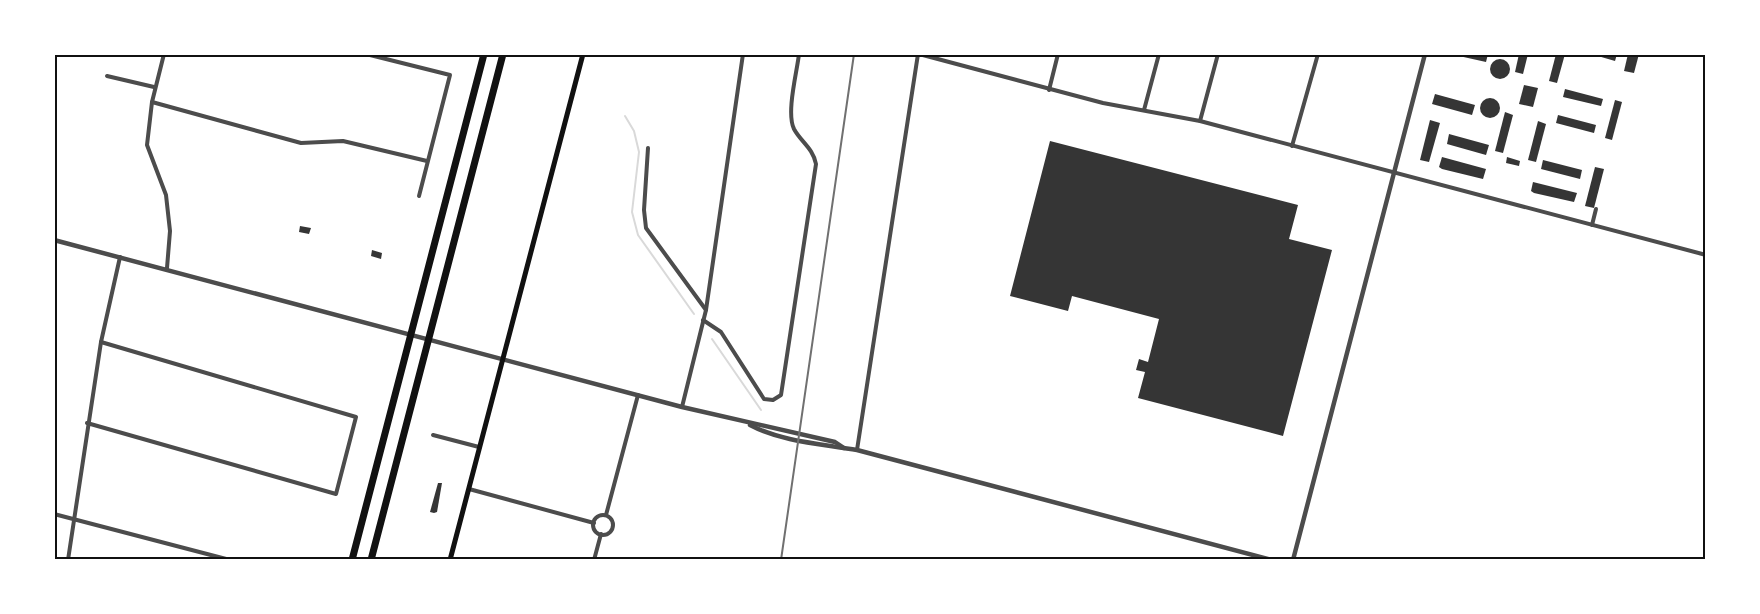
<svg xmlns="http://www.w3.org/2000/svg" width="1760" height="614" font-family="Helvetica,sans-serif">
  <style>
    .lines { fill: none; stroke-linecap: round; stroke-linejoin: round }
    .stream { stroke: #d9d9d9; stroke-width: 2 }
    .building { fill: #353535 }
    .minor { stroke: #4c4c4c; stroke-width: 4 }
    .tertiary { stroke: #4c4c4c; stroke-width: 4.5 }
    .secondary { stroke: #111; stroke-width: 5 }
    .motorway { stroke: #111; stroke-width: 7 }
    .rail { stroke: #707070; stroke-width: 2 }
    .neatline { fill: none; stroke: #111; stroke-width: 2 }
  </style>
  <rect width="100%" height="100%" fill="#fff"/>
  <g class="lines">
    <!-- stream -->
    <g class="stream">
      <path d="M625,116L634,131L639,152L632,212L638,235L694,314"/>
      <path d="M712,339L761,410"/>
    </g>
  </g>
  <!-- building -->
  <g class="building">
    <path d="M1450,54H1488L1486,62Z"/>
    <path d="M1519,54H1528L1523,74L1515,72Z"/>
    <path d="M1556,54H1565L1557,83L1549,81Z"/>
    <path d="M1591,54H1617L1615,61Z"/>
    <path d="M1628,54H1639L1634,73L1624,71Z"/>
    <circle cx="1500" cy="69" r="10"/>
    <path d="M1524,85L1538,88L1533,107L1519,104Z"/>
    <path d="M1565,89L1603,99L1601,106L1563,97Z"/>
    <path d="M1435,94L1475,105L1472,115L1432,104Z"/>
    <circle cx="1490" cy="108" r="10"/>
    <path d="M1615,100L1622,102L1612,140L1605,138Z"/>
    <path d="M1505,112L1513,115L1503,153L1495,151Z"/>
    <path d="M1558,115L1596,125L1594,133L1556,123Z"/>
    <path d="M1430,120L1440,123L1429,162L1420,160Z"/>
    <path d="M1538,121L1546,124L1536,162L1528,160Z"/>
    <path d="M1449,134L1489,145L1486,155L1447,144Z"/>
    <path d="M1050,141L1298,205L1289,239L1332,250L1283,436L1138,398L1145,372L1136,370L1139,359L1148,362L1159,319L1072,296L1068,311L1010,296Z"/>
    <path d="M1442,157L1486,169L1483,179L1442,169L1439,167Z"/>
    <path d="M1507,157L1520,161L1519,166L1506,163Z"/>
    <path d="M1543,160L1582,170L1580,179L1541,169Z"/>
    <path d="M1595,167L1604,169L1594,208L1585,206Z"/>
    <path d="M1533,182L1577,193L1574,202L1534,193L1531,191Z"/>
    <path d="M300,226L311,228L309,234L299,232Z"/>
    <path d="M372,250L382,253L381,259L371,256Z"/>
    <path d="M438,483H442L437,512L434,513L430,512Z"/>
  </g>
  <g class="lines">
    <!-- minor -->
    <g class="minor">
      <path d="M164,54L152,102L147,145L166,195L170,231L167,268"/>
      <path d="M366,54L450,75L419,196"/>
      <path d="M919,54L1103,103L1200,121L1706,255"/>
      <path d="M107,76L154,87"/>
      <path d="M1049,90L1058,54"/>
      <path d="M152,102L301,143L343,141L427,161"/>
      <path d="M1144,110L1159,54"/>
      <path d="M1200,121L1218,54"/>
      <path d="M1292,146L1318,54"/>
      <path d="M648,148L644,210L646,228L706,310"/>
      <path d="M1592,225L1596,209"/>
      <path d="M703,320L721,332L764,399L773,400L781,395L816,164C813,148 801,142 794,129C786,113 797,72 799,54"/>
      <path d="M682,407L706,310L743,54"/>
      <path d="M87,423L336,494L356,417L101,342"/>
      <path d="M433,435L479,447"/>
      <path d="M857,450L918,54"/>
      <path d="M469,489L594,523"/>
      <path d="M54,514L230,560"/>
      <path d="M606,515L638,395"/>
      <circle cx="603" cy="525" r="10"/>
      <path d="M68,560L101,342L120,257"/>
      <path d="M594,560L601,534"/>
    </g>
    <!-- tertiary -->
    <g class="tertiary">
      <path d="M54,240L682,407L835,442L844,448"/>
      <path d="M750,425C782,442 823,444 857,450L1272,560"/>
      <path d="M1293,560L1425,54"/>
    </g>
    <!-- secondary -->
    <path class="secondary" d="M450,560L583,54"/>
    <!-- motorway -->
    <g class="motorway">
      <path d="M352,560L484,54"/>
      <path d="M371,560L503,54"/>
    </g>
    <!-- rail -->
    <path class="rail" d="M781,560L854,54"/>
  </g>
  <!-- border -->
  <rect width="1760" height="614" fill="none" stroke="#ffffff" stroke-width="111"/>
  <rect x="56" y="56" width="1648" height="502" class="neatline"/>
</svg>
